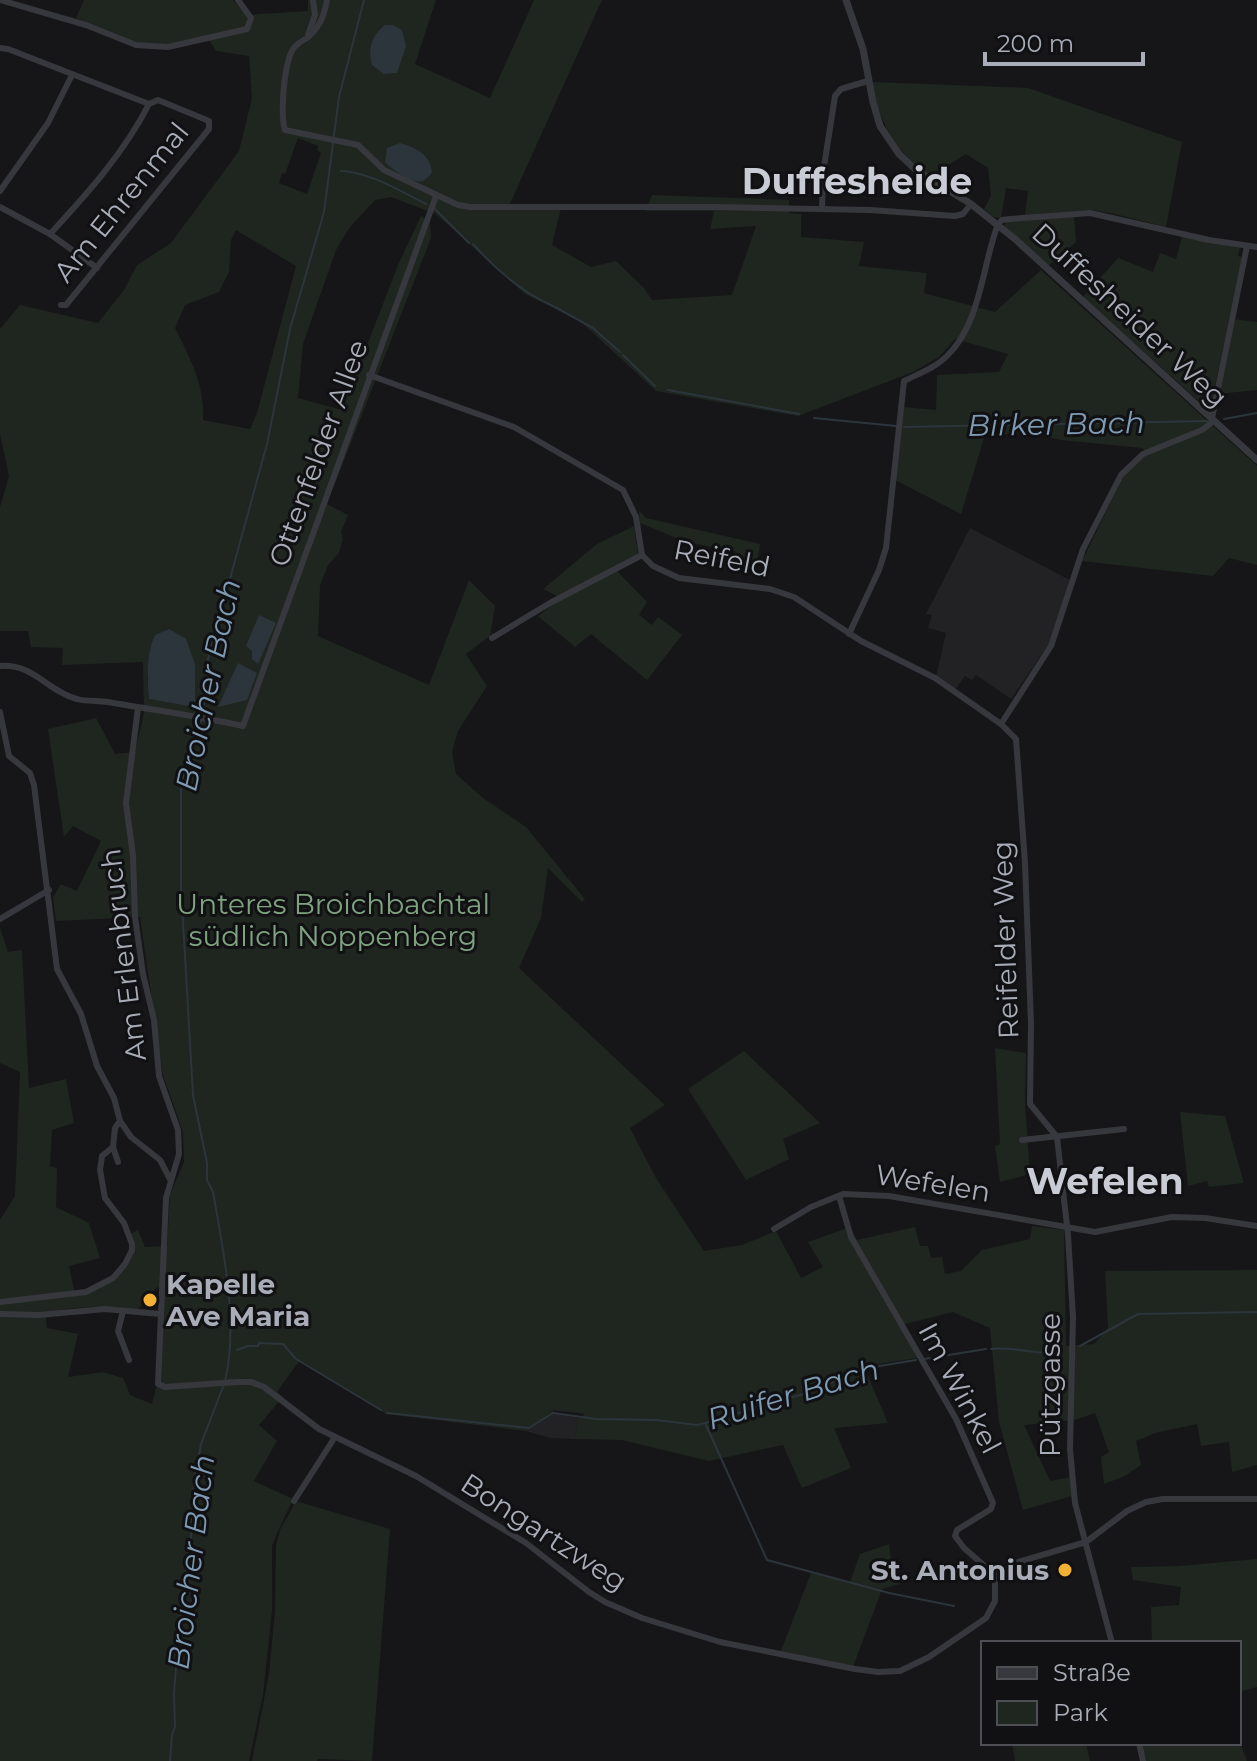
<svg xmlns="http://www.w3.org/2000/svg" width="1257" height="1761" font-family="Montserrat,sans-serif">
  <style>
    .built { fill: #222225 }
    .green { fill: #1e261f; fill-rule: evenodd }
    .water { fill: #2c353c }
    .lines { fill: none; stroke-linecap: round; stroke-linejoin: round }
    .stream { stroke: #2c353c; stroke-width: 2 }
    .minor { stroke: #37383d; stroke-width: 6 }
    .tertiary { stroke: #37383d; stroke-width: 7 }
    .poi-dot { fill: #f2b134; stroke: #111113; stroke-width: 3 }
    .labels { text-anchor: middle; dominant-baseline: central; stroke-width: 6; stroke-linejoin: round; paint-order: stroke }
    .street-label { font-size: 28px; fill: #a8adb8; stroke: #111113 }
    .park-label { font-size: 28px; fill: #7fa381; stroke: #111113 }
    .poi-label { font-size: 28px; font-weight: bold; fill: #a8adb8; stroke: #111113; text-anchor: start }
    .water-label { font-size: 30px; font-style: italic; fill: #7f9bb3; stroke: #111113 }
    .district-label { font-size: 36px; font-weight: bold; fill: #c9ccd4; stroke: #111113 }
  </style>
  <rect width="100%" height="100%" fill="#161618"/>
  <!-- built -->
  <g class="built">
    <path d="M970,528L1070,580L1049,644L1011,699L976,675L972,680L965,676L955,690L936,677L946,633L928,628L932,615L926,614Z"/>
    <path d="M553,1414L578,1418L575,1439L550,1438L526,1431Z"/>
  </g>
  <!-- green -->
  <g class="green">
    <path d="M84,0H233L247,15L308,11V0H436L415,64L490,98L534,0H602L508,208H561L552,245L591,267L616,261L644,288L652,300L732,295L756,226L710,229L714,211H646L652,195L789,200V213L801,214V237L864,242L859,266L927,273L924,293L995,312L1041,270L1257,466V565L1229,558L1213,576L1082,561L1123,477L1148,453L1142,448L1061,440L1030,433L985,435L961,514L895,480L903,407L936,410L937,375L999,372L1008,354L955,339L939,357L913,372L798,416L656,391L580,321L525,294L436,214L391,197L375,200L350,227L336,250L303,344L298,398L342,410L398,265L421,216L430,222L431,238L327,504L348,515L341,532L343,539L339,553L328,565L320,586L318,636L429,685L469,580L495,606L490,636L466,654L487,686L458,731L452,752L456,774L483,798L526,827L585,899L582,902L548,868L541,918L519,968L665,1105L630,1128L656,1178L704,1251L742,1245L776,1231L801,1278L823,1267L808,1242L850,1227L857,1240L915,1227L920,1246H928L931,1258L942,1257L945,1274L961,1271L982,1250L1030,1239L1032,1226L1064,1230L1066,1346L1094,1344L1108,1328L1105,1271L1257,1270V1465L1232,1472L1229,1442L1201,1446L1197,1424L1155,1433L1136,1441L1141,1465L1125,1476L1104,1484L1101,1457L1109,1452L1095,1413L1075,1420L1024,1425L1050,1481L1071,1477L1072,1496L1023,1510L999,1422L990,1328L953,1312L901,1325L917,1358L858,1367L865,1369L888,1423L834,1428L851,1468L802,1488L783,1445L709,1461L622,1440L575,1439L578,1418L585,1414L553,1410V1414L526,1431L386,1414L299,1361L277,1392L283,1397L259,1425L277,1441L254,1481L293,1499L272,1545V1610L263,1695L249,1761H0V1220L15,1196L20,1072L0,1063V928L8,952L22,950L29,1088L66,1079L74,1123L52,1130L50,1166L57,1168L56,1207L89,1223L100,1258L69,1266L75,1294C109,1283 114,1280 132,1248L127,1236L138,1230L145,1247L167,1246L170,1195L184,1162L183,1132L163,1075L140,917L56,921L53,897L61,884L77,891L101,841L73,826L64,837L48,729L96,718L115,754L135,752L144,713L143,662L62,665L63,648L31,647L28,631H0V507L9,476L0,434V329L20,305L98,323L124,290L137,265L171,243L239,151L252,98L249,56L216,51L207,37L168,45L136,42L76,18ZM298,138L318,146L317,150L321,153L307,194L279,183L282,173L285,174ZM236,230L296,266L257,413L250,429L203,420C205,385 190,358 175,328L185,305L219,292L229,272L231,240ZM151,646L192,707L149,699L147,677ZM164,1286L160,1386L156,1388L152,1404L130,1395L123,1378L103,1372L68,1377L78,1334L47,1328L45,1312C79,1307 103,1304 137,1310L156,1288Z"/>
    <path d="M872,82L1028,88L1182,142L1166,227L1111,213L1091,210L1025,215L1028,191L1006,188L1001,218L994,217L984,209L991,196L988,168L966,154L932,176C896,154 879,123 872,82Z"/>
    <path d="M1074,216L1076,242L1048,266L1004,226L1006,222Z"/>
    <path d="M1182,237L1240,247L1238,256L1242,257L1210,411L1083,297L1118,258L1153,272L1160,253L1176,259Z"/>
    <path d="M1233,319L1257,322V390L1218,394Z"/>
    <path d="M639,511L646,518L760,544L757,564L735,560V551L686,542L640,523Z"/>
    <path d="M634,526L638,554L615,569L647,602L639,615L652,625L658,617L682,635L647,680L591,634L575,647L538,616L561,598L543,589L597,544Z"/>
    <path d="M995,1048L1026,1053L1025,1104L1030,1174L1000,1182L995,1146L1000,1144Z"/>
    <path d="M744,1051L820,1123L783,1139L789,1159L746,1180L688,1089Z"/>
    <path d="M1180,1112L1225,1116L1244,1183L1209,1187L1207,1181L1188,1186Z"/>
    <path d="M296,1501L390,1529L372,1761L318,1759L317,1761H252L269,1674L275,1611L276,1546L280,1530Z"/>
    <path d="M889,1544L892,1567L900,1584L882,1589L853,1667L781,1651L811,1573L850,1582L860,1554Z"/>
    <path d="M1257,1559V1687L1239,1692V1643H1152L1151,1607L1179,1605L1181,1587L1133,1580L1131,1567L1179,1566Z"/>
    <path d="M1239,1740L1247,1761H1146L1141,1743H1239Z"/>
    <path d="M1012,1743H1086L1090,1761H1015Z"/>
  </g>
  <!-- water -->
  <g class="water">
    <path d="M385,25H393L402,30L406,46L397,73L384,74L372,65C368,47 371,37 385,25Z"/>
    <path d="M400,143C416,148 430,154 432,172C430,175 426,180 422,181C411,184 392,169 385,162L387,148Z"/>
    <path d="M259,615L276,623L258,664L252,659V651L246,646Z"/>
    <path d="M169,629L186,639L195,664V702L193,707L149,699C147,677 146,655 155,635Z"/>
    <path d="M238,663L257,673L247,700L218,707Z"/>
  </g>
  <g class="lines">
    <!-- stream -->
    <g class="stream">
      <path d="M341,171C370,172 400,191 426,204"/>
      <path d="M435,209L469,243"/>
      <path d="M473,244C496,270 521,292 553,306"/>
      <path d="M555,307L593,328L620,352"/>
      <path d="M623,355L655,386"/>
      <path d="M668,390L799,414"/>
      <path d="M814,418L896,426"/>
      <path d="M1224,419L1257,413"/>
      <path d="M904,427L1207,421"/>
      <path d="M203,715L208,659L267,444L290,329L324,212L339,97L364,0"/>
      <path d="M201,721L187,761L181,787V887L193,1095L207,1163V1180L213,1192C223,1249 239,1324 225,1381"/>
      <path d="M1080,1346L1138,1314L1257,1312"/>
      <path d="M991,1349C1014,1346 1037,1356 1059,1351"/>
      <path d="M237,1350L248,1346H258L259,1343L283,1344L296,1359L381,1410"/>
      <path d="M924,1359L986,1349"/>
      <path d="M387,1413L529,1428L553,1413L596,1419L657,1420L697,1425L721,1419L776,1400L797,1396L821,1388L855,1370L916,1360"/>
      <path d="M706,1425L767,1560L889,1593L954,1606"/>
      <path d="M170,1761L172,1735L175,1727L174,1693L181,1603L191,1539L194,1482L201,1444L223,1387"/>
    </g>
    <!-- minor -->
    <g class="minor">
      <path d="M0,0L86,25L136,45L168,47L247,29L251,18L238,0"/>
      <path d="M327,0C324,16 320,27 307,38C302,41 296,44 293,49C284,64 280,113 285,130L358,145L384,170L458,205L470,207H714L870,210L955,216L963,214L971,204"/>
      <path d="M308,35L315,15L313,0"/>
      <path d="M0,48L8,49L149,104L158,100L209,121V129L66,305H61"/>
      <path d="M0,191L48,123L72,75"/>
      <path d="M0,207L50,234L97,268"/>
      <path d="M822,209L823,173L835,96L841,89L868,81"/>
      <path d="M50,234C87,194 124,153 149,104"/>
      <path d="M369,375L514,427L623,490L636,517L642,555L653,566L679,578L770,589L794,597L861,641L935,678L1001,724L1016,739L1025,863L1031,1023L1030,1104L1057,1137L1068,1235L1073,1317L1070,1449L1075,1503L1112,1643"/>
      <path d="M849,634L879,570L886,548L904,381C918,374 935,368 947,356C981,323 982,266 998,224L1002,220L1010,219L1090,213L1209,240L1257,247"/>
      <path d="M492,638L550,603L642,555"/>
      <path d="M0,666C33,663 47,691 77,699C87,702 98,700 108,702C153,710 198,716 243,726L436,196"/>
      <path d="M138,708L126,803L133,856L135,917L143,974L154,1020L159,1076L178,1130L179,1154L166,1198L158,1384L165,1387L237,1382H251L264,1387L319,1429L416,1476L526,1543L589,1592L605,1602L642,1618L720,1642L855,1669L878,1672L900,1671L929,1657L986,1618L995,1601V1575"/>
      <path d="M0,712L9,756L30,773L34,785L57,969L81,1014L97,1066L114,1098L120,1121L131,1137L160,1160L171,1181"/>
      <path d="M1001,724L1051,646L1083,549L1121,475L1143,454L1202,430L1211,423L1247,246"/>
      <path d="M0,919L49,890"/>
      <path d="M1022,1140L1124,1129"/>
      <path d="M113,1147L118,1162"/>
      <path d="M839,1196L851,1237L956,1419L993,1503L991,1509L957,1530L955,1536L964,1548L995,1575"/>
      <path d="M774,1229L811,1207L843,1194L889,1196L1095,1232L1172,1217L1205,1218L1257,1226"/>
      <path d="M0,1302L86,1292L113,1278L125,1264L132,1250V1244L124,1223L105,1198L100,1170L102,1156L113,1147L115,1128L120,1121"/>
      <path d="M123,1311L118,1331L129,1360"/>
      <path d="M0,1314L39,1315L105,1309L160,1314"/>
      <path d="M294,1501L335,1437"/>
      <path d="M995,1575L1015,1563L1086,1542L1127,1511L1146,1502L1163,1499H1257"/>
      <path d="M1139,1743L1143,1761"/>
    </g>
    <!-- tertiary -->
    <path class="tertiary" d="M846,0L863,49L873,102L880,126L899,154L916,170L971,204L1015,239L1257,460"/>
  </g>
  <!-- markers -->
  <g class="poi-dot">
    <circle cx="150" cy="1300" r="8"/>
    <circle cx="1065" cy="1570" r="8"/>
  </g>
  <g class="labels">
    <!-- street labels -->
    <g class="street-label">
      <text transform="translate(121 202) rotate(-51)">Am Ehrenmal</text>
      <text transform="translate(1130 315) rotate(43)">Duffesheider Weg</text>
      <text transform="translate(318 453) rotate(-70)">Ottenfelder Allee</text>
      <text transform="translate(722 558) rotate(11)">Reifeld</text>
      <text transform="translate(1005 940) rotate(-92)">Reifelder Weg</text>
      <text transform="translate(123 955) rotate(-97)">Am Erlenbruch</text>
      <text transform="translate(933 1183) rotate(9)">Wefelen</text>
      <text transform="translate(1050 1385) rotate(-90)">Pützgasse</text>
      <text transform="translate(960 1388) rotate(62)">Im Winkel</text>
      <text transform="translate(544 1532) rotate(33)">Bongartzweg</text>
    </g>
    <!-- park labels -->
    <g class="park-label">
      <text x="333" y="904">Unteres Broichbachtal<tspan x="333" dy="32">südlich Noppenberg</tspan></text>
    </g>
    <!-- poi labels -->
    <g class="poi-label">
      <text x="166" y="1284">Kapelle<tspan x="166" dy="32">Ave Maria</tspan></text>
      <text x="1049" y="1570" text-anchor="end">St. Antonius</text>
    </g>
    <!-- water labels -->
    <g class="water-label">
      <text transform="translate(1056 424) rotate(-1)">Birker Bach</text>
      <text transform="translate(208 685) rotate(-78)">Broicher Bach</text>
      <text transform="translate(793 1394) rotate(-17)">Ruifer Bach</text>
      <text transform="translate(191 1562) rotate(-83)">Broicher Bach</text>
    </g>
    <!-- district labels -->
    <g class="district-label">
      <text x="857" y="181">Duffesheide</text>
      <text x="1105" y="1181">Wefelen</text>
    </g>
  </g>
  <!-- legend -->
  <rect x="981" y="1641" width="260" height="104" fill="#111113" stroke="#4d4f55" stroke-width="2"/>
  <rect x="997" y="1667" width="40" height="12" fill="#37383d" stroke="#4d4f55" stroke-width="2"/>
  <text x="1053" y="1681" font-size="24" fill="#a8adb8">Straße</text>
  <rect x="997" y="1701" width="40" height="24" fill="#1e261f" stroke="#4d4f55" stroke-width="2"/>
  <text x="1053" y="1721" font-size="24" fill="#a8adb8">Park</text>
  <!-- scale -->
  <path d="M985 52v12h158v-12" fill="none" stroke="#a8adb8" stroke-width="4"/>
  <text x="997" y="52" font-size="24" fill="#a8adb8" stroke="#111113" stroke-width="6" paint-order="stroke">200 m</text>
</svg>
